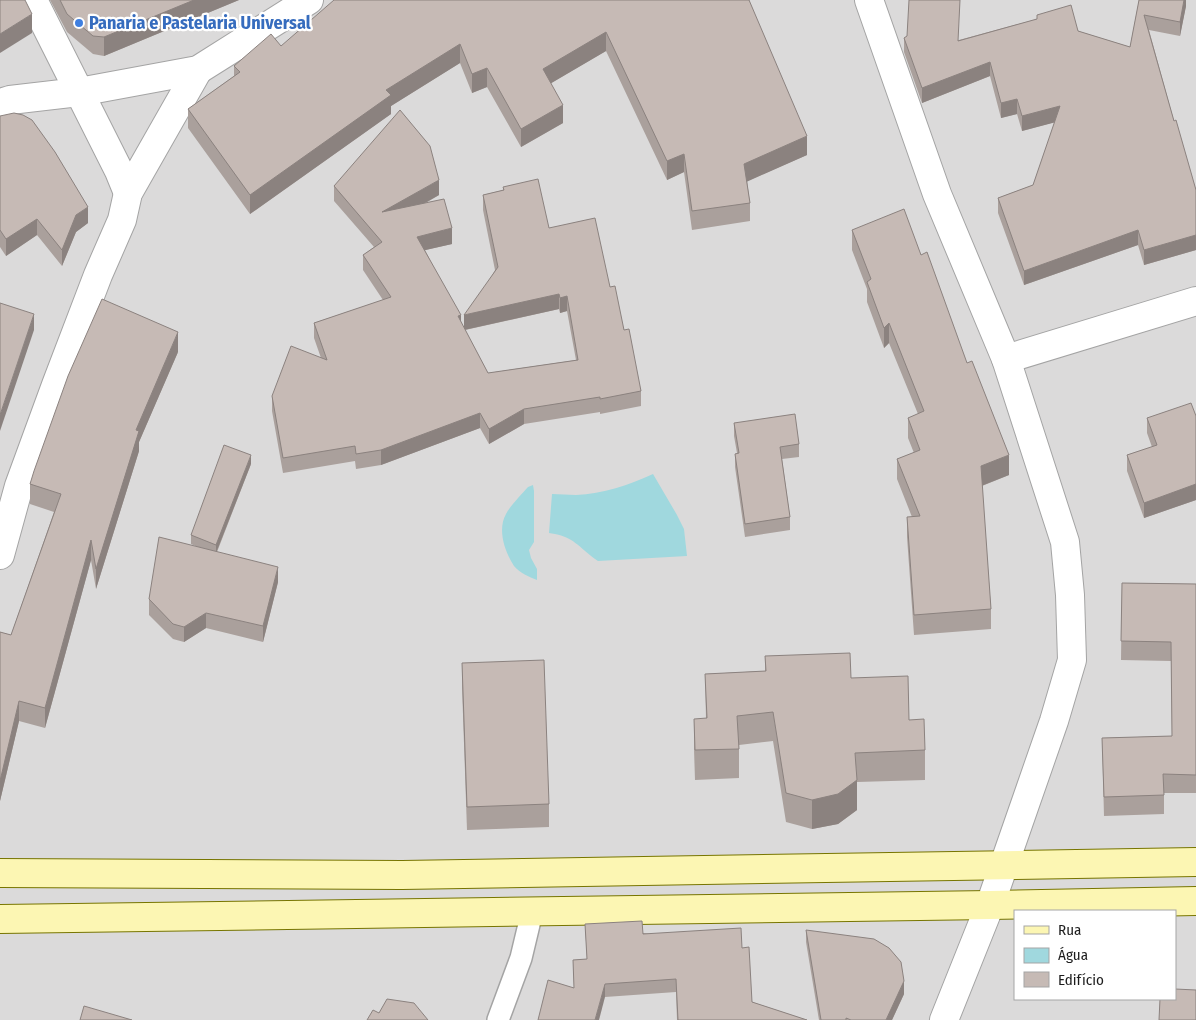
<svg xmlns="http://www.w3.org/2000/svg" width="1196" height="1020" font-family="'Fira Sans Condensed',sans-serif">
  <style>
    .residential { fill: #dbdada; fill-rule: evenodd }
    .water { fill: #a0d8de }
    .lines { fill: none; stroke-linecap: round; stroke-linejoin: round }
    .lane-casing { stroke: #a4a4a4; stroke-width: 24 }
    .street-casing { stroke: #a4a4a4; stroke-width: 30 }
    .secondary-casing { stroke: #777500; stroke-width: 30 }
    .lane { stroke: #fff; stroke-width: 21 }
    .street { stroke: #fff; stroke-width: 28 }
    .secondary { stroke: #fcf6b3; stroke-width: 28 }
    .wall { fill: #aaa09c; fill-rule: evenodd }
    .shaded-wall { fill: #8b827f }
    .building { fill: #c6bab5; stroke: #8b827f }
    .shop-dot { fill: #3f7fe0; stroke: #fff; stroke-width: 2 }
    .labels { text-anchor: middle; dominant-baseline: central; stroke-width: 4.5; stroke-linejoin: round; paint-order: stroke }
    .shop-label { font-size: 18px; font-weight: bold; fill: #366cbe; stroke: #fff; text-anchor: start }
  </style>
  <rect width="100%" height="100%" fill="#efe9e2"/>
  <!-- residential -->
  <path class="residential" d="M0,0H1196V1020H0ZM1015,911H1175V999H1015Z"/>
  <!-- water -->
  <g class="water">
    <path d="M653,474L677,515L684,529L687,556L598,561C578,547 574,536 549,533L552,494C560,494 568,495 576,495C603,494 629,485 653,474Z"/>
    <path d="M533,485L534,491V542L529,550L531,558L537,569V580C529,577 520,573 514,566C505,552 497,530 506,514C510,506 522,494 528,487Z"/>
  </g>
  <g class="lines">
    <defs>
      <path id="lane" d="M498,1020L521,958L532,912"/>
      <g id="street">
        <path d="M33,0L119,171L128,193"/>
        <path d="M869,0L937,194L1006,359L1065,542L1070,595L1072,660L1054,721L990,905L944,1020"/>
        <path d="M0,103L10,100L79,92L198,70L309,0"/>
        <path d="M1006,359L1196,301"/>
        <path d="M0,555L19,486L56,385L98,275L122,220L128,193L198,70"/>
      </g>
      <g id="secondary">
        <path d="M0,873L402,875L1196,862"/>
        <path d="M0,919L990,905L1196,901"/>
      </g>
    </defs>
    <!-- lane casing -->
    <use href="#lane" class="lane-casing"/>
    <!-- street casing -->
    <use href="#street" class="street-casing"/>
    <!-- secondary casing -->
    <use href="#secondary" class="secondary-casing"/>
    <!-- lane -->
    <use href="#lane" class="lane"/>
    <!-- street -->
    <use href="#street" class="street"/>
    <!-- secondary -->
    <use href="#secondary" class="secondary"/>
  </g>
  <!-- wall -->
  <g class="wall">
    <path d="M50,0H239L104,56L93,54L67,32Z"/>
    <path d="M749,0L807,155L747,181L750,203V221L692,230L684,172L667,180L606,51L551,83L563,123L521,147L487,87L472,93L460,63L391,106V114L250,214L188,128V109L234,76V66L281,46Z"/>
    <path d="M1139,0H1186V6L1180,36L1149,30L1174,121L1196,190V250L1144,265L1138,245L1024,285L998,213V198L1033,185L1055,122L1022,131L1017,114L1001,118L990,76L922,103L904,52V38L907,36L959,40L1037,19V15L1078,31L1130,47Z"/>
    <path d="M0,116L88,223L76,232L62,266L37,235L6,256L0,247Z"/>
    <path d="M334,186L439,195L424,204L452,244L425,250L464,328L495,270L483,210V195L503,190V187L549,228L610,287L624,330L641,391V406L600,414V412L524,424L489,444L480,428L381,465L356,469L355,461L283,473L272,411V396L321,358L314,338V323L383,300L363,270V255L374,247L334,201ZM559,309L560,313L567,311L576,360L488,373L465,330Z"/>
    <path d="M852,230L921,255L1009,475L982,486L991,609V629L914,635L907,537V517H912L897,479V459L914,453L908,438V418L918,414L889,343L884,348L867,302V289L852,250Z"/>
    <path d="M178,352L139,442V451L96,589L91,560L45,728L19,721L0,801V632L11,635L54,512L30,504V484Z"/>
    <path d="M1196,416V500L1144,518L1127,471V455L1152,447L1147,433V418Z"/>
    <path d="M734,423L799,444V457L782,459L790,517V530L745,537L735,467V454L737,453L734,436Z"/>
    <path d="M251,464L217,552L278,582L263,642L206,628L184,642L173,639L149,615V599L200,548L191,544V535Z"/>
    <path d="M1122,583L1196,584V793H1164V814L1104,816L1102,738L1172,736L1171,661L1121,660Z"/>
    <path d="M765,656L851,678L909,720L925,750V780L857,782V810L838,824L812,829L786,822L773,741L739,745V778L695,780L694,749V719H706L705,674L765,671Z"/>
    <path d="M462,663L549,804V827L467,830L462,686Z"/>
    <path d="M585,924L742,948L752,1002L807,1020H677L676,992L605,997L574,987L573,960L587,959Z"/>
    <path d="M806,930L904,994L892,1020H819L806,942Z"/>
  </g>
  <!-- shaded-wall -->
  <g class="shaded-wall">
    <path d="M194,0H239L104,56V37Z"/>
    <path d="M1184,0H1186V6L1180,36V22Z"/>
    <path d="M32,14V33L0,53V34Z"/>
    <path d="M606,32V51L543,88V69Z"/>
    <path d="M460,44V63L391,106V114L250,214V195L386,90Z"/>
    <path d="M990,62V76L922,103V88Z"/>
    <path d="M487,68V87L472,93V74Z"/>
    <path d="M1017,99V114L1001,118V103Z"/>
    <path d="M563,105V123L521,147V129Z"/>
    <path d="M1060,106V121L1022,131V116Z"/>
    <path d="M807,136V155L744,183V164Z"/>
    <path d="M684,154V172L667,180V161Z"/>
    <path d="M439,180V195L382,227V212Z"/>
    <path d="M88,207V223L76,232L62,266V250L76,215Z"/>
    <path d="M37,219V235L6,256V239Z"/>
    <path d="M452,228V244L417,252V237Z"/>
    <path d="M1138,230V245L1024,285V271Z"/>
    <path d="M1196,235V250L1144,265V250Z"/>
    <path d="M559,294V309L464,330V315Z"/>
    <path d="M567,296V311L560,313V298Z"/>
    <path d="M34,314V330L0,431V415Z"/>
    <path d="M461,315V330L458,316Z"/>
    <path d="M889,323V343L884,348V328Z"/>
    <path d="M178,332V352L139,442V451L96,589V569L136,430Z"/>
    <path d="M524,409V424L489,444V429Z"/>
    <path d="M480,413V428L381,465V450Z"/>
    <path d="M251,455V464L216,553V545Z"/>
    <path d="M1009,455V475L981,486V466Z"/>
    <path d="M1196,484V500L1144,518V503Z"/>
    <path d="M91,540V560L45,728V708Z"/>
    <path d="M278,567V582L263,642V626Z"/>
    <path d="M206,613V628L184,642V627Z"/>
    <path d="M19,701V721L0,801V781Z"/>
    <path d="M857,780V810L838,824L812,829V800Z"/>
    <path d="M904,981V994L892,1020H886Z"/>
    <path d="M605,984V997L599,1020H595Z"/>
  </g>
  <!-- building -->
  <g class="building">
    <path d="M0,0H25L32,14L0,34Z"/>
    <path d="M60,0H194L104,37L93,36L67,14Z"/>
    <path d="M334,0H749L807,136L744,164L750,203L692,211L684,154L667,161L606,32L543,69L563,105L521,129L487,68L472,74L460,44L386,90L391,95L250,195L188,109L240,72L234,66L271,34L281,46Z"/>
    <path d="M909,0H960L958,41L1037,19V15L1071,5L1078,31L1130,47L1139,0H1184L1180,22L1144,15L1174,121L1176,120L1196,190V235L1144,250L1138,230L1024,271L998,198L1033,185L1060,106L1022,116L1017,99L1001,103L990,62L922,88L904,38L907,36Z"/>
    <path d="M400,110L430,146L439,180L382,212L444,199L452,228L417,237L461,315L458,316L488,373L578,360L567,296L560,298L559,294L464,315L498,267L483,195L504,190L503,187L538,179L549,228L595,218L610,287L615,286L624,330L629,329L641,391L600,399V397L524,409L489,429L480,413L381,450L356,454L355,446L283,458L272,396L291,346L327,360L314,323L391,297L363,255L382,242L334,186Z"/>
    <path d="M14,113L23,115L32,120L55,152L88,207L76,215L62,250L37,219L6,239L0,230V116Z"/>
    <path d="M904,209L921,255L927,252L967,363L972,361L1009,455L981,466L991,609L914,615L907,517L920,516L897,459L920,450L908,418L924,411L889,323L884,328L867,282L871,279L852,230Z"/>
    <path d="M102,299L178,332L136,430L139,431L96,569L91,540L45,708L19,701L0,781V632L11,635L61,494L30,484L34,471L68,376Z"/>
    <path d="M0,303L34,314L0,415Z"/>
    <path d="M1191,403L1196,416V484L1144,503L1127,455L1157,445L1147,418Z"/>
    <path d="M795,414L799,444L780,447L790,517L745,524L735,454L739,453L734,423Z"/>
    <path d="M224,445L251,455L216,545L191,535Z"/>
    <path d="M159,537L278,567L263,626L206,613L184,627L173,624L149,599Z"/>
    <path d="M1122,583L1196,584V775L1163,774L1164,795L1104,797L1102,738L1172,736L1171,642L1121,641Z"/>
    <path d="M850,653L851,678L908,676L909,720L924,719L925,750L855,753L857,780L838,794L812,800L786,793L773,712L737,716L739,749L695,750L694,719L707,718L705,674L766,671L765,656Z"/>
    <path d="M544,660L549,804L467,807L462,663Z"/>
    <path d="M642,921L643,934L741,928L742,948L749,947L752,1002L807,1020H678L676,979L605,984L595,1020H538L548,980L574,988L573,960L587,959L585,924Z"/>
    <path d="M806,930L874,939L889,948L901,962L904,981L886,1020H851L846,1018V1020H821Z"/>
    <path d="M1175,989L1196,990V1020H1159L1160,999H1175Z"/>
    <path d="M387,999L414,1003L428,1020H367L373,1010L379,1013Z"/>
    <path d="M84,1006L132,1020H80Z"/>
  </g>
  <!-- markers -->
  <circle class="shop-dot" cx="79" cy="23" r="5"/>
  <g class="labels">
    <!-- shop labels -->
    <g class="shop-label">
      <text x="89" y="23">Panaria e Pastelaria Universal</text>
    </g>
  </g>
  <!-- legend -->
  <rect x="1014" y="910" width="162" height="90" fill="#ffffff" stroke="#a5a5a5"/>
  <rect x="1024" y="926" width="25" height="8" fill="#fcf6b3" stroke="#a5a5a5"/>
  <text x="1058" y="935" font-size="15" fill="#1d1d1d">Rua</text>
  <rect x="1024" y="948" width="25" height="15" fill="#a0d8de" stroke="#a5a5a5"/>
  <text x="1058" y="960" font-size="15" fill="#1d1d1d">Água</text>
  <rect x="1024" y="972" width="25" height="15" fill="#c6bab5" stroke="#a5a5a5"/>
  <text x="1058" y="985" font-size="15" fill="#1d1d1d">Edifício</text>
</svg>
